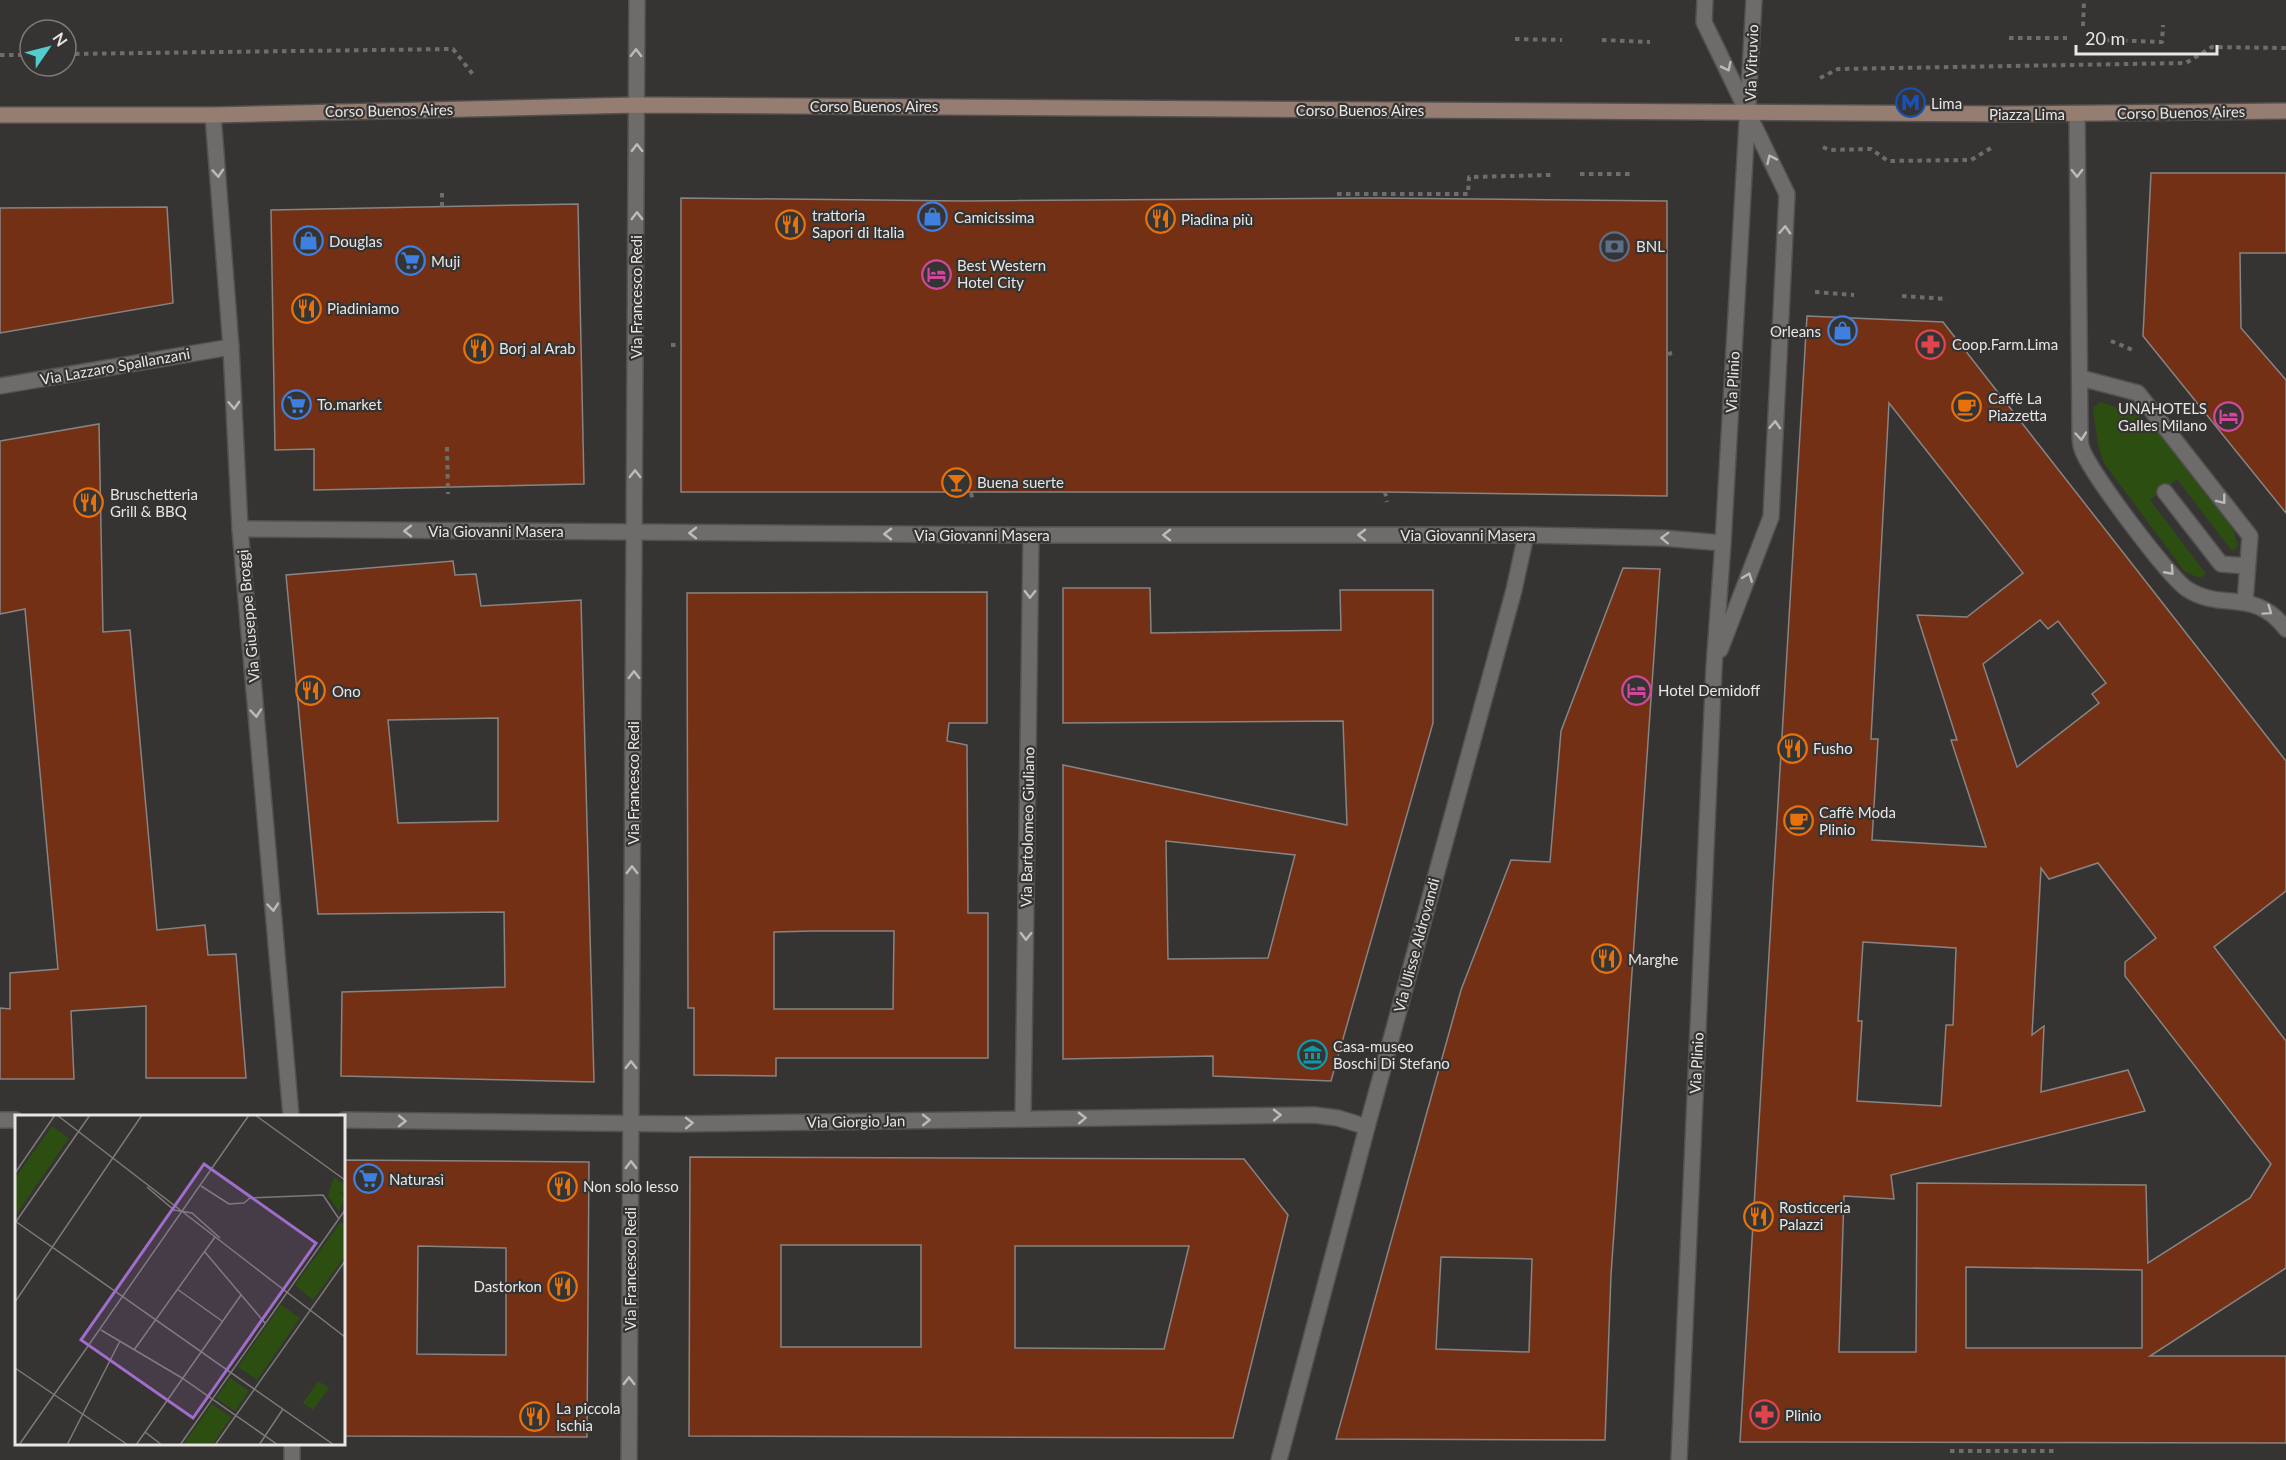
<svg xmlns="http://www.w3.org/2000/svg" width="2286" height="1460" font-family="Lato,sans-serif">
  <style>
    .green { fill: #2c4f11 }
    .building { fill: #743015; stroke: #878483; stroke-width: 1.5; fill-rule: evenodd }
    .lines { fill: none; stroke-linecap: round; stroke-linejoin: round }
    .service-casing { stroke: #52514f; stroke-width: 18 }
    .minor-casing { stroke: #52514f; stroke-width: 18 }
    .tertiary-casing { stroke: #52514f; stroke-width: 18 }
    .secondary-casing { stroke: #52514f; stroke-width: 18 }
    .path { stroke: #6e6d6b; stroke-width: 4; stroke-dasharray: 4.5 4.5; stroke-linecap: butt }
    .service { stroke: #6e6c6a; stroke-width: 15 }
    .minor { stroke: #6e6c6a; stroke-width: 15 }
    .tertiary { stroke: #6e6c6a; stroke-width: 15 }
    .secondary { stroke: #967d71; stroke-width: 15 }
    .oneway { stroke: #bdbbb9 }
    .labels { text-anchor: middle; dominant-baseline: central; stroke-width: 4.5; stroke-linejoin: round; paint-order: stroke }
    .street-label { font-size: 15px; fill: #e7e6e4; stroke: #363432 }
    .poi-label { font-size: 15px; fill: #e7e6e4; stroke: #363432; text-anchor: start }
    .inset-road { fill: none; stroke: #7d7b79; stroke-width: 1.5 }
    .view { fill: #a16dcc; fill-opacity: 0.15; stroke: #a16dcc; stroke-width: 3 }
    .inset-edge { fill: none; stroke: #e7e6e4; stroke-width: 3 }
  </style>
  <rect width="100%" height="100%" fill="#363432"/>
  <!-- green -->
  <path class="green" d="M2101,402L2139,416L2155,428L2233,529L2238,546L2232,551L2177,479L2150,500L2206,574L2200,578L2185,572L2104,463L2098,445L2093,408Z"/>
  <!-- building -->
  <g class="building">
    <path d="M2151,173H2286V253H2240L2241,328L2286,380V513L2143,336Z"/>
    <path d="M681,198L964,201L1376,198L1667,201V496L1385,492H681Z"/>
    <path d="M578,204L584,484L314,490V449L275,450L271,210Z"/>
    <path d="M167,207L173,303L0,333V208Z"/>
    <path d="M1807,316L1943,322L2286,761V891L2214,947L2286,1041V1268L2150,1356H2286V1443L1740,1442ZM1889,403L2023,573L1967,617L1917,615L1957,740H1951L1986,847L1872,840L1878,739H1871ZM2040,620L2048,629L2058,621L2106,683L2092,694L2099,703L2017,767L1983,664ZM2098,863L2156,938L2125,962V976L2271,1164L2250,1198L2148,1263L2146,1185L1917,1183L1916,1352H1839L1844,1196L1894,1199L1891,1175L2145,1111L2128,1070L2041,1092L2044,1026L2032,1035L2041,868L2049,879ZM1863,942L1956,948L1953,1025H1946L1941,1106L1857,1101L1862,1021H1858ZM1966,1267L2142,1270V1348H1966Z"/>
    <path d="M99,424L103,632L130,630L157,930L205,925L208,955L236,954L246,1078H146V1006L71,1011L74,1079H0V1008L10,1009V973L58,969L25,609L0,614V441Z"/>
    <path d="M453,561L455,575L476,574L481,606L581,600L594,1082L341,1076L342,992L505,987L504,912L318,914L286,575ZM498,718V821L398,823L388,720Z"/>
    <path d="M1623,568L1660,569L1611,1275L1605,1440L1336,1439L1461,990L1511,860L1550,862L1561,731ZM1441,1257L1532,1259L1529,1352L1436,1349Z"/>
    <path d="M1063,588H1150L1151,633L1341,630L1340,590H1433V723L1331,1081L1213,1076V1056L1063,1059V765L1347,825L1343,721L1063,723ZM1166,841L1295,855L1268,958L1168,959Z"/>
    <path d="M987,592V723H949L947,741L967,745L968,913H988V1058H776V1076L694,1075V1008H688L687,593ZM812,931H894L893,1009H774V932Z"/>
    <path d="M690,1157L1244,1159L1288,1215L1233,1438L689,1436ZM781,1245H921V1347H781ZM1015,1246H1189L1164,1349L1015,1348Z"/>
    <path d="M344,1160L589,1162L587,1437L344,1436ZM418,1246L506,1248V1355L417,1354Z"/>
  </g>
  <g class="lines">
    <defs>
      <g id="service">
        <path d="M2081,378L2138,393L2250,536L2245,602"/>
        <path d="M2165,492L2221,564L2247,566"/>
      </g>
      <g id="minor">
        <path d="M2077,114L2080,431C2080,437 2080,444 2082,449C2089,471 2168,576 2187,589C2222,612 2254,587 2286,629"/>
        <path d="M213,115L231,347L240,529L291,1116"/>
        <path d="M0,386L231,347"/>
        <path d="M240,529L1031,535H1526L1663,538L1723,543"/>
        <path d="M1023,1119L1031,535"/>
        <path d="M0,1120H16"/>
        <path d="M344,1120L678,1124L1314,1115L1338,1118L1367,1127"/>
        <path d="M292,1444V1460"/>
        <path d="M629,1460L637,0"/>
        <path d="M1279,1460L1367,1127L1514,590L1526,535"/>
      </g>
      <g id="tertiary">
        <path d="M1705,0L1704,22L1787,194L1771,517L1720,650"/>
        <path d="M1679,1460L1714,667L1723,543L1754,0"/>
      </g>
      <path id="secondary" d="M0,115H213L637,105L2005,114L2286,111"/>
    </defs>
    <!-- service casing -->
    <use href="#service" class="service-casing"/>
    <!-- minor casing -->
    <use href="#minor" class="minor-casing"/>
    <!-- tertiary casing -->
    <use href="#tertiary" class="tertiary-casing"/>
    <!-- secondary casing -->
    <use href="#secondary" class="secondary-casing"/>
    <!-- path -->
    <g class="path">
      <path d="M2083,26L2084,0"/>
      <path d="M2009,38H2067"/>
      <path d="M1515,39L1562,40"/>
      <path d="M1602,40L1650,42"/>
      <path d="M2105,40L2162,42L2163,25"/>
      <path d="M66,54L453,49L475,77"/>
      <path d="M0,55H30"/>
      <path d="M1820,78L1838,69L2186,63L2212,47L2286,48"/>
      <path d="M1823,147L1829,150L1871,149L1888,161L1971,160L1991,148"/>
      <path d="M1580,174H1631"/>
      <path d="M442,193V207"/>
      <path d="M1337,194H1468L1469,177L1551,175"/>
      <path d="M1815,292L1854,295"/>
      <path d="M1902,296L1947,299"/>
      <path d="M2111,341L2135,351"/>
      <path d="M671,345H681"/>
      <path d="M1668,354L1672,353"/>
      <path d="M447,447L448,494"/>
      <path d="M1385,492L1387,502"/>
      <path d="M971,493L973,501"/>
      <path d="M1950,1451H2057"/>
    </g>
    <!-- service -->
    <use href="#service" class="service"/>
    <!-- minor -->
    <use href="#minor" class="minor"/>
    <!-- tertiary -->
    <use href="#tertiary" class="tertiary"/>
    <!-- secondary -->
    <use href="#secondary" class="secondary"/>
  </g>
  <!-- one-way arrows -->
  <defs><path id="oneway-chevron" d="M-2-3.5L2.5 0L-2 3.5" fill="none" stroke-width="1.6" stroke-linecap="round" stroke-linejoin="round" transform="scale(1.5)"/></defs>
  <g class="oneway">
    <use href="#oneway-chevron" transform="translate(636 53) rotate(-89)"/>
    <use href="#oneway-chevron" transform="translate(1727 67) rotate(64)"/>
    <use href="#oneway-chevron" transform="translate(637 148) rotate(-90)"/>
    <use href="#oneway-chevron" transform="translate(1771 159) rotate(-115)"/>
    <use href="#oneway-chevron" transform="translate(218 173) rotate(86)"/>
    <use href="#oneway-chevron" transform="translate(2077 173) rotate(90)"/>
    <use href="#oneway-chevron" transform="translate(637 216) rotate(-90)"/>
    <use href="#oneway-chevron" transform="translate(1785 230) rotate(-87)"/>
    <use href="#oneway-chevron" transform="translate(234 405) rotate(87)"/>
    <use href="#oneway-chevron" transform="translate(1775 425) rotate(-87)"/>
    <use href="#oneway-chevron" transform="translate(2081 436) rotate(85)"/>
    <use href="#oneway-chevron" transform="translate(635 474) rotate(-90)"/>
    <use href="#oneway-chevron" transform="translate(2222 500) rotate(52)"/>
    <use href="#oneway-chevron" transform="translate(408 531) rotate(-180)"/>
    <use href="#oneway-chevron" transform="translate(693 533) rotate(-180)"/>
    <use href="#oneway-chevron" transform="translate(888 534) rotate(-180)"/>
    <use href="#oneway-chevron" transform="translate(1167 535) rotate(180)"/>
    <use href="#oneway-chevron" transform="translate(1362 535) rotate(180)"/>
    <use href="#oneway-chevron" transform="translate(1665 538) rotate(-178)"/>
    <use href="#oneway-chevron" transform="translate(2170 571) rotate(48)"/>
    <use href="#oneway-chevron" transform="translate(1748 577) rotate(-69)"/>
    <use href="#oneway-chevron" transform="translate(1030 594) rotate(91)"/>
    <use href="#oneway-chevron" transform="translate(2268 611) rotate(35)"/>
    <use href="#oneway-chevron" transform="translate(634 675) rotate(-90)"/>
    <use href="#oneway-chevron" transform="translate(256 713) rotate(85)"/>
    <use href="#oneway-chevron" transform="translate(632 870) rotate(-90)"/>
    <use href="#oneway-chevron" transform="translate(273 907) rotate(85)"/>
    <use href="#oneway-chevron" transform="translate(1026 936) rotate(91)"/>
    <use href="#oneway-chevron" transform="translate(631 1065) rotate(-90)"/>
    <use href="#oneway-chevron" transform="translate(1277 1115) rotate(-1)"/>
    <use href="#oneway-chevron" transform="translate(1082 1118) rotate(-1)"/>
    <use href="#oneway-chevron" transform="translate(926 1120) rotate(-1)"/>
    <use href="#oneway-chevron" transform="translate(402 1121) rotate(1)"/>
    <use href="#oneway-chevron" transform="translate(689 1123) rotate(-1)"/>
    <use href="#oneway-chevron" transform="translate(631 1165) rotate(-90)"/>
    <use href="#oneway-chevron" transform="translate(629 1381) rotate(-90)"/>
  </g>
  <!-- icons -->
  <defs>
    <symbol id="metro-ring" viewBox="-11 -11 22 22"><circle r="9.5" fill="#363432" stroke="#1a4fb4" stroke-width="1.5"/><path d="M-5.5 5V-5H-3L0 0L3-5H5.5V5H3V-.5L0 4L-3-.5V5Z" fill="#1a4fb4"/></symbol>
    <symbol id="shop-ring" viewBox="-11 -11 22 22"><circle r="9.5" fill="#363432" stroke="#3f7fe0" stroke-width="1.5"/><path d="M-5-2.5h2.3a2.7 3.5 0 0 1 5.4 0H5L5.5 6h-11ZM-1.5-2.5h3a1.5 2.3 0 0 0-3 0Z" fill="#3f7fe0"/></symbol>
    <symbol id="restaurant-ring" viewBox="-11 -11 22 22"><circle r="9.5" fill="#363432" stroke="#e8710a" stroke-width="1.5"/><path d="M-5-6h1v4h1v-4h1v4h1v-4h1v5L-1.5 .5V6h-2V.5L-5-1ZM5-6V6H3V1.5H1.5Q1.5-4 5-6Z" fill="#e8710a"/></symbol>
    <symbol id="bank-ring" viewBox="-11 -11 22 22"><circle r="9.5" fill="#363432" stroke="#5c6f8a" stroke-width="1.5"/><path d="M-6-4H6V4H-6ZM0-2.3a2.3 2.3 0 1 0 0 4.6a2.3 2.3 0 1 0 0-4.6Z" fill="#5c6f8a"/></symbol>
    <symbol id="supermarket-ring" viewBox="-11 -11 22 22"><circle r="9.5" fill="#363432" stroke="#3f7fe0" stroke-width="1.5"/><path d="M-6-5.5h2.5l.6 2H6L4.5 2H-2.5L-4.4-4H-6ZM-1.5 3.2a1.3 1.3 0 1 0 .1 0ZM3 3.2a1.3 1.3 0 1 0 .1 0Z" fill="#3f7fe0"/></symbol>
    <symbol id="hotel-ring" viewBox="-11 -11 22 22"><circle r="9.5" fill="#363432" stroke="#d1479c" stroke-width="1.5"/><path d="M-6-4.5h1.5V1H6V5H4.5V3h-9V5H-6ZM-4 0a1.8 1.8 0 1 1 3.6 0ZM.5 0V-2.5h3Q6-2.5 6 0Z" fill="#d1479c"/></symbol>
    <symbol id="pharmacy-ring" viewBox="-11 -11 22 22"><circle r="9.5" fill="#363432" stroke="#e0444e" stroke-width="1.5"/><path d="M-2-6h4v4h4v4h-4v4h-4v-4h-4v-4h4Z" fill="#e0444e"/></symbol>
    <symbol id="cafe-ring" viewBox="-11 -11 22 22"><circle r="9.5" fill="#363432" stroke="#e8710a" stroke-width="1.5"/><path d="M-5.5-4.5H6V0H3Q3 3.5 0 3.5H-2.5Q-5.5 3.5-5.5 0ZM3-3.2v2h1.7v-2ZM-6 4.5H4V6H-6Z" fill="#e8710a"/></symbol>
    <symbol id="bar-ring" viewBox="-11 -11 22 22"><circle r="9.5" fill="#363432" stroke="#e8710a" stroke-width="1.5"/><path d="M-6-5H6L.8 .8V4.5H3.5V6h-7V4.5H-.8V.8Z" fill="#e8710a"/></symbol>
    <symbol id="museum-ring" viewBox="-11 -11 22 22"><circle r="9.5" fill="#363432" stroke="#0f9aa8" stroke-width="1.5"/><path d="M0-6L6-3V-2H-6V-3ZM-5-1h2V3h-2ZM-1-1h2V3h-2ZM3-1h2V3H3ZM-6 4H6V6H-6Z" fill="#0f9aa8"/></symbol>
  </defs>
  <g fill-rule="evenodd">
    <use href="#metro-ring" x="1894" y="86" width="33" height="33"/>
    <use href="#shop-ring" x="916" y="200" width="33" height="33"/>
    <use href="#restaurant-ring" x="1144" y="202" width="33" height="33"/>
    <use href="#restaurant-ring" x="774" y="208" width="33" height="33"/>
    <use href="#shop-ring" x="292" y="224" width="33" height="33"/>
    <use href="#bank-ring" x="1598" y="230" width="33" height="33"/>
    <use href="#supermarket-ring" x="394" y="244" width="33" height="33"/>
    <use href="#hotel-ring" x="920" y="258" width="33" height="33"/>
    <use href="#restaurant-ring" x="290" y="292" width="33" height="33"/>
    <use href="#shop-ring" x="1826" y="314" width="33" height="33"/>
    <use href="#pharmacy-ring" x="1914" y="328" width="33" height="33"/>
    <use href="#restaurant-ring" x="462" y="332" width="33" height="33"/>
    <use href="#supermarket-ring" x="280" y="388" width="33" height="33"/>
    <use href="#cafe-ring" x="1950" y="390" width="33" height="33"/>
    <use href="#hotel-ring" x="2212" y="400" width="33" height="33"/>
    <use href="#bar-ring" x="940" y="466" width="33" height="33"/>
    <use href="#restaurant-ring" x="72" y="486" width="33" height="33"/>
    <use href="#hotel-ring" x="1620" y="674" width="33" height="33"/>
    <use href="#restaurant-ring" x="294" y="674" width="33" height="33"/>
    <use href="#restaurant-ring" x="1776" y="732" width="33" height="33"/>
    <use href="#cafe-ring" x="1782" y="804" width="33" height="33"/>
    <use href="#restaurant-ring" x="1590" y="942" width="33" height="33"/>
    <use href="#museum-ring" x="1296" y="1038" width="33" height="33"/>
    <use href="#supermarket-ring" x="352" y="1162" width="33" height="33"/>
    <use href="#restaurant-ring" x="546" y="1170" width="33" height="33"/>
    <use href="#restaurant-ring" x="1742" y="1200" width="33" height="33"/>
    <use href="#restaurant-ring" x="546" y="1270" width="33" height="33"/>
    <use href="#pharmacy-ring" x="1748" y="1398" width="33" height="33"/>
    <use href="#restaurant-ring" x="518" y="1400" width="33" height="33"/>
  </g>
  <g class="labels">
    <!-- street labels -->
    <g class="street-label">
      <text transform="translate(1751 63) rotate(-88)">Via Vitruvio</text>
      <text x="874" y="106">Corso Buenos Aires</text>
      <text transform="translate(389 110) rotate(-1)">Corso Buenos Aires</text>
      <text x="1360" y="110">Corso Buenos Aires</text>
      <text transform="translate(2181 112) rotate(-1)">Corso Buenos Aires</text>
      <text x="2027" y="114">Piazza Lima</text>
      <text transform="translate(636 297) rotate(-90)">Via Francesco Redi</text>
      <text transform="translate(115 366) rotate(-10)">Via Lazzaro Spallanzani</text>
      <text transform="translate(1732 382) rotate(-87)">Via Plinio</text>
      <text x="496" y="531">Via Giovanni Masera</text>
      <text x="982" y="535">Via Giovanni Masera</text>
      <text x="1468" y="535">Via Giovanni Masera</text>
      <text transform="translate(248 616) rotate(-95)">Via Giuseppe Broggi</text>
      <text transform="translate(633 783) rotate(-90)">Via Francesco Redi</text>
      <text transform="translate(1027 827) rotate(-89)">Via Bartolomeo Giuliano</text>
      <text transform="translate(1416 945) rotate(-75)">Via Ulisse Aldrovandi</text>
      <text transform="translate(1696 1063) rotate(-87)">Via Plinio</text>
      <text transform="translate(856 1121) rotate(-1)">Via Giorgio Jan</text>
      <text transform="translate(630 1269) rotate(-90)">Via Francesco Redi</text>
    </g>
    <!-- poi labels -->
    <g class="poi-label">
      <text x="1931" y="103">Lima</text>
      <text x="812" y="215">trattoria<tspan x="812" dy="17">Sapori di Italia</tspan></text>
      <text x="954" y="217">Camicissima</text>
      <text x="1181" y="219">Piadina più</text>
      <text x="329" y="241">Douglas</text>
      <text x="1636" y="246">BNL</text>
      <text x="431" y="261">Muji</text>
      <text x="957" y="265">Best Western<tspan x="957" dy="17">Hotel City</tspan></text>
      <text x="327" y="308">Piadiniamo</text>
      <text x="1821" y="331" text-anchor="end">Orleans</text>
      <text x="1952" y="344">Coop.Farm.Lima</text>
      <text x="499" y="348">Borj al Arab</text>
      <text x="1988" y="398">Caffè La<tspan x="1988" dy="17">Piazzetta</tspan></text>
      <text x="317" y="404">To.market</text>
      <text x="2207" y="408" text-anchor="end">UNAHOTELS<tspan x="2207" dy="17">Galles Milano</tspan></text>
      <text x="977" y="482">Buena suerte</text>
      <text x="110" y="494">Bruschetteria<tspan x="110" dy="17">Grill &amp; BBQ</tspan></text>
      <text x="1658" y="690">Hotel Demidoff</text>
      <text x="332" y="691">Ono</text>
      <text x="1813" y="748">Fusho</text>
      <text x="1819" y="812">Caffè Moda<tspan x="1819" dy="17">Plinio</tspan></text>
      <text x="1628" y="959">Marghe</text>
      <text x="1333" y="1046">Casa-museo<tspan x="1333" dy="17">Boschi Di Stefano</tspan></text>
      <text x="389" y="1179">Naturasì</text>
      <text x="583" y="1186">Non solo lesso</text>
      <text x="1779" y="1207">Rosticceria<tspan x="1779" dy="17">Palazzi</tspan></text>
      <text x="542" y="1286" text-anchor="end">Dastorkon</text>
      <text x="556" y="1408">La piccola<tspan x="556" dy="17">Ischia</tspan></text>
      <text x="1785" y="1415">Plinio</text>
    </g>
  </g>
  <!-- overview -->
  <g transform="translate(15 1115)">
    <rect width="330" height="330" fill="#363432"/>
    <path d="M37,11L54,23L0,101V63ZM319,62L330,70V78L323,77L330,82L324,96L313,81ZM326,107L330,110V141L298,185L280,170ZM266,190L285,203L242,265L223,252ZM215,263L234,276L220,296L201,283ZM303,266L314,273L298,295L288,288ZM197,289L216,302L197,330H168Z" fill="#2c4f11"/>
    <path class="inset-road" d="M42,0L330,222M240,0L330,65M0,58L40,0M186,71L214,89L229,88L235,83L308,80L324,104M132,72L159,95L177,98L205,123M0,106L319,330M0,108L75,0M189,136L250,208M162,174L207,206M0,187L127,0M86,215L167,263L263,330M119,235L200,122M0,253L113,330M130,317L147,330M4,330L234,0M52,330L105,226M121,330L226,180M165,330L330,95M200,330L330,146M244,330L268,294"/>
    <path class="view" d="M189,49L301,128L178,303L66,225Z"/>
    <rect width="330" height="330" class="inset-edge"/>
  </g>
  <!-- north arrow -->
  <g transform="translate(48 48) rotate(55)"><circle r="28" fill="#363432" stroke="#7d7b79" stroke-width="1.5"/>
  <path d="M0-4.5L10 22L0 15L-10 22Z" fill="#52cdcc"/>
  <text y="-9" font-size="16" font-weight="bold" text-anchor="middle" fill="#e7e6e4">N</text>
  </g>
  <!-- scale -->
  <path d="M2076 45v9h141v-9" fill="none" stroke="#e7e6e4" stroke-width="3"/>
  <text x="2085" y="45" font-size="18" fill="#e7e6e4" stroke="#363432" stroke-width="4.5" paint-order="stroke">20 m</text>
</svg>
